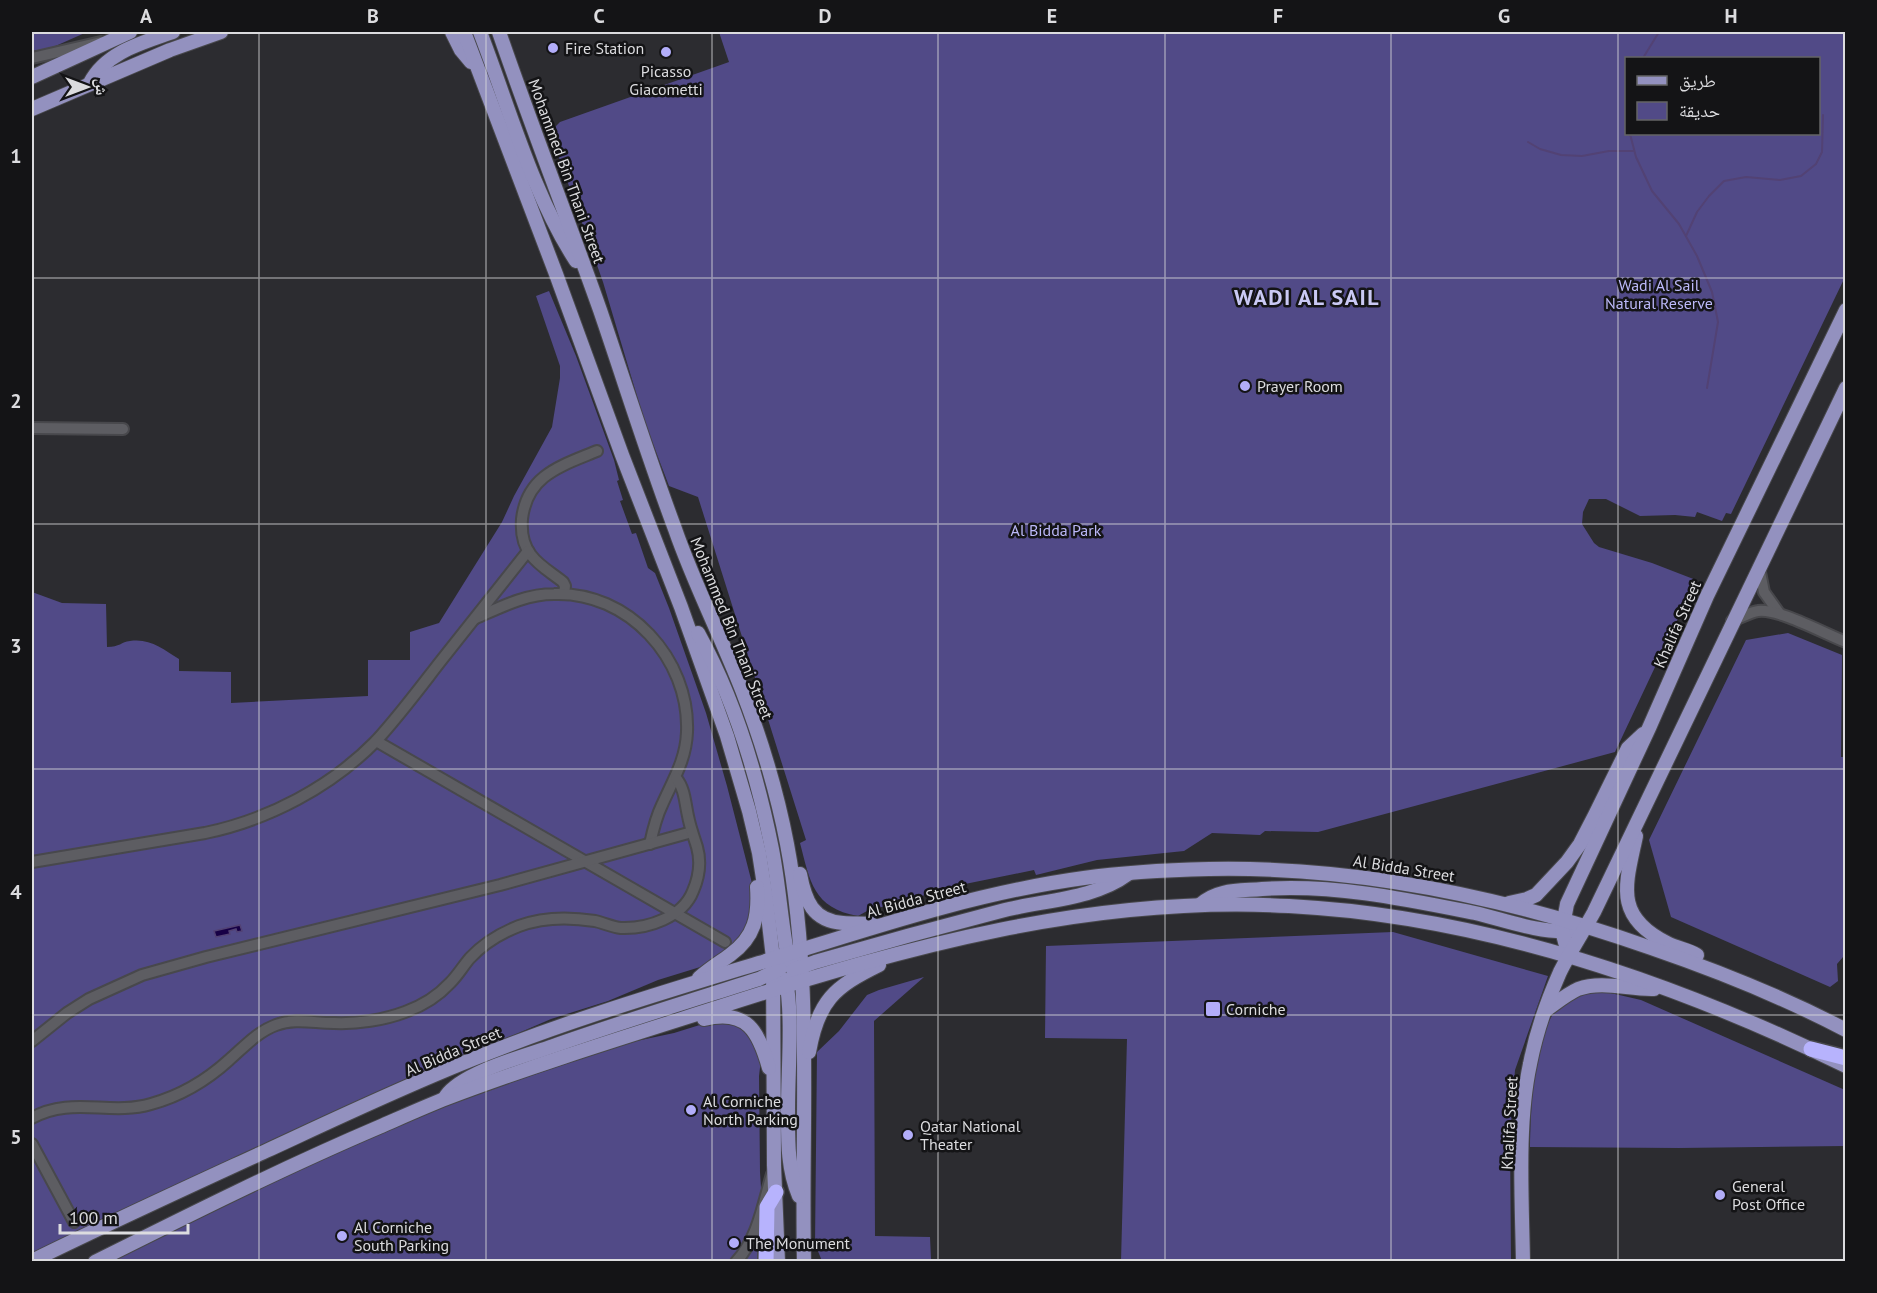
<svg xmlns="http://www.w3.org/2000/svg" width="1877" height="1293" font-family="'PT Sans','Noto Naskh Arabic',sans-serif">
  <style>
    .green { fill: #514a87; fill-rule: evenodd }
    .water { fill: #170046; stroke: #524274; stroke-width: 1.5 }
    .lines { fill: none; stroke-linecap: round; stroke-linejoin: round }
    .stream { stroke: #524274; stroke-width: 2 }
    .minor-casing { stroke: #48484c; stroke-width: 14 }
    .major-casing { stroke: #48484c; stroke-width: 16 }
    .highway-casing { stroke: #48484c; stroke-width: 18 }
    .minor { stroke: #5d5d62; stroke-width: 10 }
    .major { stroke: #9391bf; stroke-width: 14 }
    .highway { stroke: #b7b3fd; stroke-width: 15 }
    .grid { fill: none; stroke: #dcdcdf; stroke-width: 1.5; stroke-opacity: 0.55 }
    .poi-dot { fill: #b2adf9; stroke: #141416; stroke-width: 2 }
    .labels { text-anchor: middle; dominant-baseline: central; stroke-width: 5; stroke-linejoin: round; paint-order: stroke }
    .poi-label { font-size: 16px; fill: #dcdcdf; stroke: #141416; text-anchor: start }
    .street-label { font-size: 16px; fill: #dcdcdf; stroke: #141416 }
    .park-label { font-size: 16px; fill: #bcb9f9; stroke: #141416 }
    .district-label { font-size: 22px; font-weight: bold; letter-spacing: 1.5px; fill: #cac9f4; stroke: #141416 }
    .neatline { fill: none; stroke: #dcdcdf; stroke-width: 2 }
    .grid-label { font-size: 20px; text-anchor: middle; font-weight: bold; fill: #dcdcdf }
  </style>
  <rect width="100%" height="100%" fill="#2c2c30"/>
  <!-- green -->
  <g class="green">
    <path d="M32,32H87L51,48L32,51Z"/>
    <path d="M719,32H1845V277L1731,514L1726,513L1722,521L1697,512L1695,517L1675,515L1640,516L1606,499H1589L1583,512L1582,524L1594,543L1599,547L1652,563L1696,580L1615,752L1318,832L1265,831L1260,835L1212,833L1184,851L1097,860L1036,875L1034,870L965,884L867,911L858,916C813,908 810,881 800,843L806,840L698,497L669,486L645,423L603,282L552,138L553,129L560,122L729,62ZM1626,58H1818V134H1626Z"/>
    <path d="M549,291L576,356L614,460L619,480L617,481L623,500L620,501L632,534L636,533L648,568L655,573L669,608L706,713L727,786L753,887L754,905L743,937L710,964L658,980L608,1001L551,1019L474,1052L326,1115L32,1253V592L62,603L106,604L107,647C120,647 121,642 130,641C150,638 163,649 179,659V671L231,672V703L368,696V660H410V632L439,623L502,522L514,496L552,427L560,378V366L536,296Z"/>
    <path d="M1788,633L1842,655L1841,757H1846V958L1843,957L1837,964L1838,981L1830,987L1671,917L1649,840L1746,640Z"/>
    <path d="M1393,932L1548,976L1515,1070L1510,1136L1511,1261H1121L1127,1039L1045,1038L1046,946Z"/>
    <path d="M924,977L874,1021L875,1236L930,1237L931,1259L1021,1261H822L815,1244L817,1052L839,1031L867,995L879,990Z"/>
    <path d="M1602,991L1641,1000L1845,1090V1146L1679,1148L1530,1147C1531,1109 1532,1023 1566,1000C1573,995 1593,993 1602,991Z"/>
    <path d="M719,1019L746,1027L761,1059L759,1076L760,1172L764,1238L761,1261L111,1262L308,1165L462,1099L627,1043L674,1033Z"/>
  </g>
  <!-- water -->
  <path class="water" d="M240,925L242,931L237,932L236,929L229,931L230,934L216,937L214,931Z"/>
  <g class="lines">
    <!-- stream -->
    <g class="stream">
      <path d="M1643,58L1659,32"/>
      <path d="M1630,134L1636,157L1652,191L1679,224L1697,256L1712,292L1718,322L1707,388"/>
      <path d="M1528,142L1540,149L1561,155L1582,156L1609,151H1633"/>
      <path d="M1686,236L1697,212L1709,196L1724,181L1746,177L1780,180L1801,176L1816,164L1822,152L1823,115"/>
    </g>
    <defs>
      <g id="minor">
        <path d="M32,58L101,42"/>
        <path d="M32,428L123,429"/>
        <path d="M1759,567L1764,592L1779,613"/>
        <path d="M564,594L565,586L563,582C552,573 539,566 531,555C523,545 521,532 522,519C527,475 561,466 597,451"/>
        <path d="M476,618C501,607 526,594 554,594C628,591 690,659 687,732C686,760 673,780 662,805C656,817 653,830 650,844"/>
        <path d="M1732,621C1741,618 1750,612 1758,611C1778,608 1825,634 1846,642"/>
        <path d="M376,741L725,942"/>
        <path d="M32,862L205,833C268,820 331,787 376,741C399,716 419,689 440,662C469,625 499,588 528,551"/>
        <path d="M32,1041L67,1013L89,999L142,975L206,957L500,885L692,832"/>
        <path d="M32,1118C71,1096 110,1116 151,1104C180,1096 207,1080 229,1060C244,1047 257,1032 276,1025C295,1018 314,1023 334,1023C357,1024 384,1020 405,1012C422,1006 438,996 450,983C458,975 463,966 470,958C484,943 501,933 519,926C543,917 570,917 595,921C604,923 612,927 621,928C648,929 683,917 693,891C699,877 701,861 697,847C694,837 690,827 688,816C685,803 685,789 676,778"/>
        <path d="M32,1144L74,1222"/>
        <path d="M736,1262C758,1238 763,1204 772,1174"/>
      </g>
      <g id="major">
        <path d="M452,32L461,50L471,62"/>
        <path d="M464,32L556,274L622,455L681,607L727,736L749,811L759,853L766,898L773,958L774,1165L778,1262"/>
        <path d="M480,32C509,107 532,193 576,261"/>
        <path d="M499,32C531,125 567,217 600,310C625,383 648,457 675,529C694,584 721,636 742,690C761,739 777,792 787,844C813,981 801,1123 804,1262"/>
        <path d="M32,77L130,32"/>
        <path d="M90,83C106,52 142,43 173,32"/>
        <path d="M32,109L170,50L221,32"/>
        <path d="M698,633C735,700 757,774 772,849C779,885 781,922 788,958L795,973L802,981"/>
        <path d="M1636,836C1626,884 1613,916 1667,943C1677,948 1688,950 1697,955"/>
        <path d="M800,874C805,901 813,921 843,923C853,924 862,923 872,924"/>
        <path d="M1509,903L1527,899L1536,895L1567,862L1580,844L1595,815L1628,748L1643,734"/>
        <path d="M1201,904C1218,889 1239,891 1262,889C1334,884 1405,899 1475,913C1505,920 1538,933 1570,931"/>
        <path d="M1569,957L1562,931L1567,904L1649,728L1707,596L1846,310"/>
        <path d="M793,970L815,962C877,944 939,927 1001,911C1042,900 1093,900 1128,874"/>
        <path d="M699,978C709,969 719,963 730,955C755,937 759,916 757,887"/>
        <path d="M786,980C793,1018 788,1069 788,1109C788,1139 787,1168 799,1196"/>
        <path d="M1546,1010C1556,1003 1567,994 1578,989C1603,980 1629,990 1654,989"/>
        <path d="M704,1019C747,1008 759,1032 769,1068"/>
        <path d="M809,1052C818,1001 834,987 879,965"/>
        <path d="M446,1096C463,1072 525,1056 553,1046C621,1022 690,1001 759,979L780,969"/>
        <path d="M32,1261C109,1223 188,1187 266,1151C333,1120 400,1088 468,1061C563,1022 661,993 759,963C866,930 973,893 1084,878C1126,872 1167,870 1209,869C1360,866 1509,898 1651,948C1718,971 1783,997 1846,1030"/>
        <path d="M95,1262C189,1215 283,1168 379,1127C402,1117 424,1107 447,1098C537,1064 628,1036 719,1007C905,947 1092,895 1289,906C1481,916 1674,982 1846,1066"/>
        <path d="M1523,1262C1522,1199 1517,1124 1530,1064C1536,1033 1547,1001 1560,972C1570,952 1583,932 1594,912L1846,388"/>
      </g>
      <g id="highway">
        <path d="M1811,1049L1846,1058"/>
        <path d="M766,1262L767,1207L776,1192"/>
      </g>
    </defs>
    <!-- minor casing -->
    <use href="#minor" class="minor-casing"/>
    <!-- major casing -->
    <use href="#major" class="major-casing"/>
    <!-- highway casing -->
    <use href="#highway" class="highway-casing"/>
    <!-- minor -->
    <use href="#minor" class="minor"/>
    <!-- major -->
    <use href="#major" class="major"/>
    <!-- highway -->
    <use href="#highway" class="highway"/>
  </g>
  <!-- grid -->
  <path class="grid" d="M259,32V1262M486,32V1262M712,32V1262M938,32V1262M1165,32V1262M1391,32V1262M1618,32V1262M32,278H1846M32,524H1846M32,769H1846M32,1015H1846"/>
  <!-- markers -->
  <g class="poi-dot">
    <circle cx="553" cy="48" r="6"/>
    <circle cx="666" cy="52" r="6"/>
    <circle cx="1245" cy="386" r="6"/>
    <rect x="1205" y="1001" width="16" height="16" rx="3"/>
    <circle cx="691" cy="1110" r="6"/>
    <circle cx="908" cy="1135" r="6"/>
    <circle cx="1720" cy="1195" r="6"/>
    <circle cx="342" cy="1236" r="6"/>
    <circle cx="734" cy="1243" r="6"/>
  </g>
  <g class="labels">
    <!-- poi labels -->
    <g class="poi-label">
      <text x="565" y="48">Fire Station</text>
      <text x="666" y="71" text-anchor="middle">Picasso<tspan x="666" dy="18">Giacometti</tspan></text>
      <text x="1257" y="386">Prayer Room</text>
      <text x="1226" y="1009">Corniche</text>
      <text x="703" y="1101">Al Corniche<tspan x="703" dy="18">North Parking</tspan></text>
      <text x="920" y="1126">Qatar National<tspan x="920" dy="18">Theater</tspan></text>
      <text x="1732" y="1186">General<tspan x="1732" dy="18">Post Office</tspan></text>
      <text x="354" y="1227">Al Corniche<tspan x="354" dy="18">South Parking</tspan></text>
      <text x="746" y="1243">The Monument</text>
    </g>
    <!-- street labels -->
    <g class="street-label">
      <text transform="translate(567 171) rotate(70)">Mohammed Bin Thani Street</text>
      <text transform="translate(1677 624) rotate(-66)">Khalifa Street</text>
      <text transform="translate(732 628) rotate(68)">Mohammed Bin Thani Street</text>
      <text transform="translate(1404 868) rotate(9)">Al Bidda Street</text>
      <text transform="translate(916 899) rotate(-15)">Al Bidda Street</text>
      <text transform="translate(453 1051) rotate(-23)">Al Bidda Street</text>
      <text transform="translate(1509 1123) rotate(-87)">Khalifa Street</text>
    </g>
    <!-- park labels -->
    <g class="park-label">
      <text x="1659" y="285">Wadi Al Sail<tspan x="1659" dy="18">Natural Reserve</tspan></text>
      <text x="1056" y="530">Al Bidda Park</text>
    </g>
    <!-- district labels -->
    <g class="district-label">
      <text x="1307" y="297">WADI AL SAIL</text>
    </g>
  </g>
  <!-- border -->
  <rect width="1877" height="1293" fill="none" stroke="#141416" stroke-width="66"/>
  <!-- legend -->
  <rect x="1625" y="57" width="195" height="78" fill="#141416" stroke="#646466" stroke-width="1.5"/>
  <rect x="1637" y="76" width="30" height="9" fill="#9391bf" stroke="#646466" stroke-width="1.5"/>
  <text x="1679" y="87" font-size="18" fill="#dcdcdf">طريق</text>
  <rect x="1637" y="102" width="30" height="18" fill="#514a87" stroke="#646466" stroke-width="1.5"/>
  <text x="1679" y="117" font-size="18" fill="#dcdcdf">حديقة</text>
  <!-- north arrow -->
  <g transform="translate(87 87) rotate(90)" stroke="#141416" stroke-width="4.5" paint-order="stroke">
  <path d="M0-4.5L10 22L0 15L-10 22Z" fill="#dcdcdf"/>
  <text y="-9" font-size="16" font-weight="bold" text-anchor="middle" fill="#dcdcdf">ش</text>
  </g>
  <!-- scale -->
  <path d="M60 1224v9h128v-9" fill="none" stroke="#dcdcdf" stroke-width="3"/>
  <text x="69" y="1224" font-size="18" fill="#dcdcdf" stroke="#141416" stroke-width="4.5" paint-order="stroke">100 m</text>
  <rect x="33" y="33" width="1811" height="1227" class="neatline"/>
  <g class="grid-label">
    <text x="146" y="23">A</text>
    <text x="373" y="23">B</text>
    <text x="599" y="23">C</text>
    <text x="825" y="23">D</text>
    <text x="1052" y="23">E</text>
    <text x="1278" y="23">F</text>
    <text x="1504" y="23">G</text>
    <text x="1731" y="23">H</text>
    <text x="16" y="163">1</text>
    <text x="16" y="408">2</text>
    <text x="16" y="653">3</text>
    <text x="16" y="899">4</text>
    <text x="16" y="1144">5</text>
  </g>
</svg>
